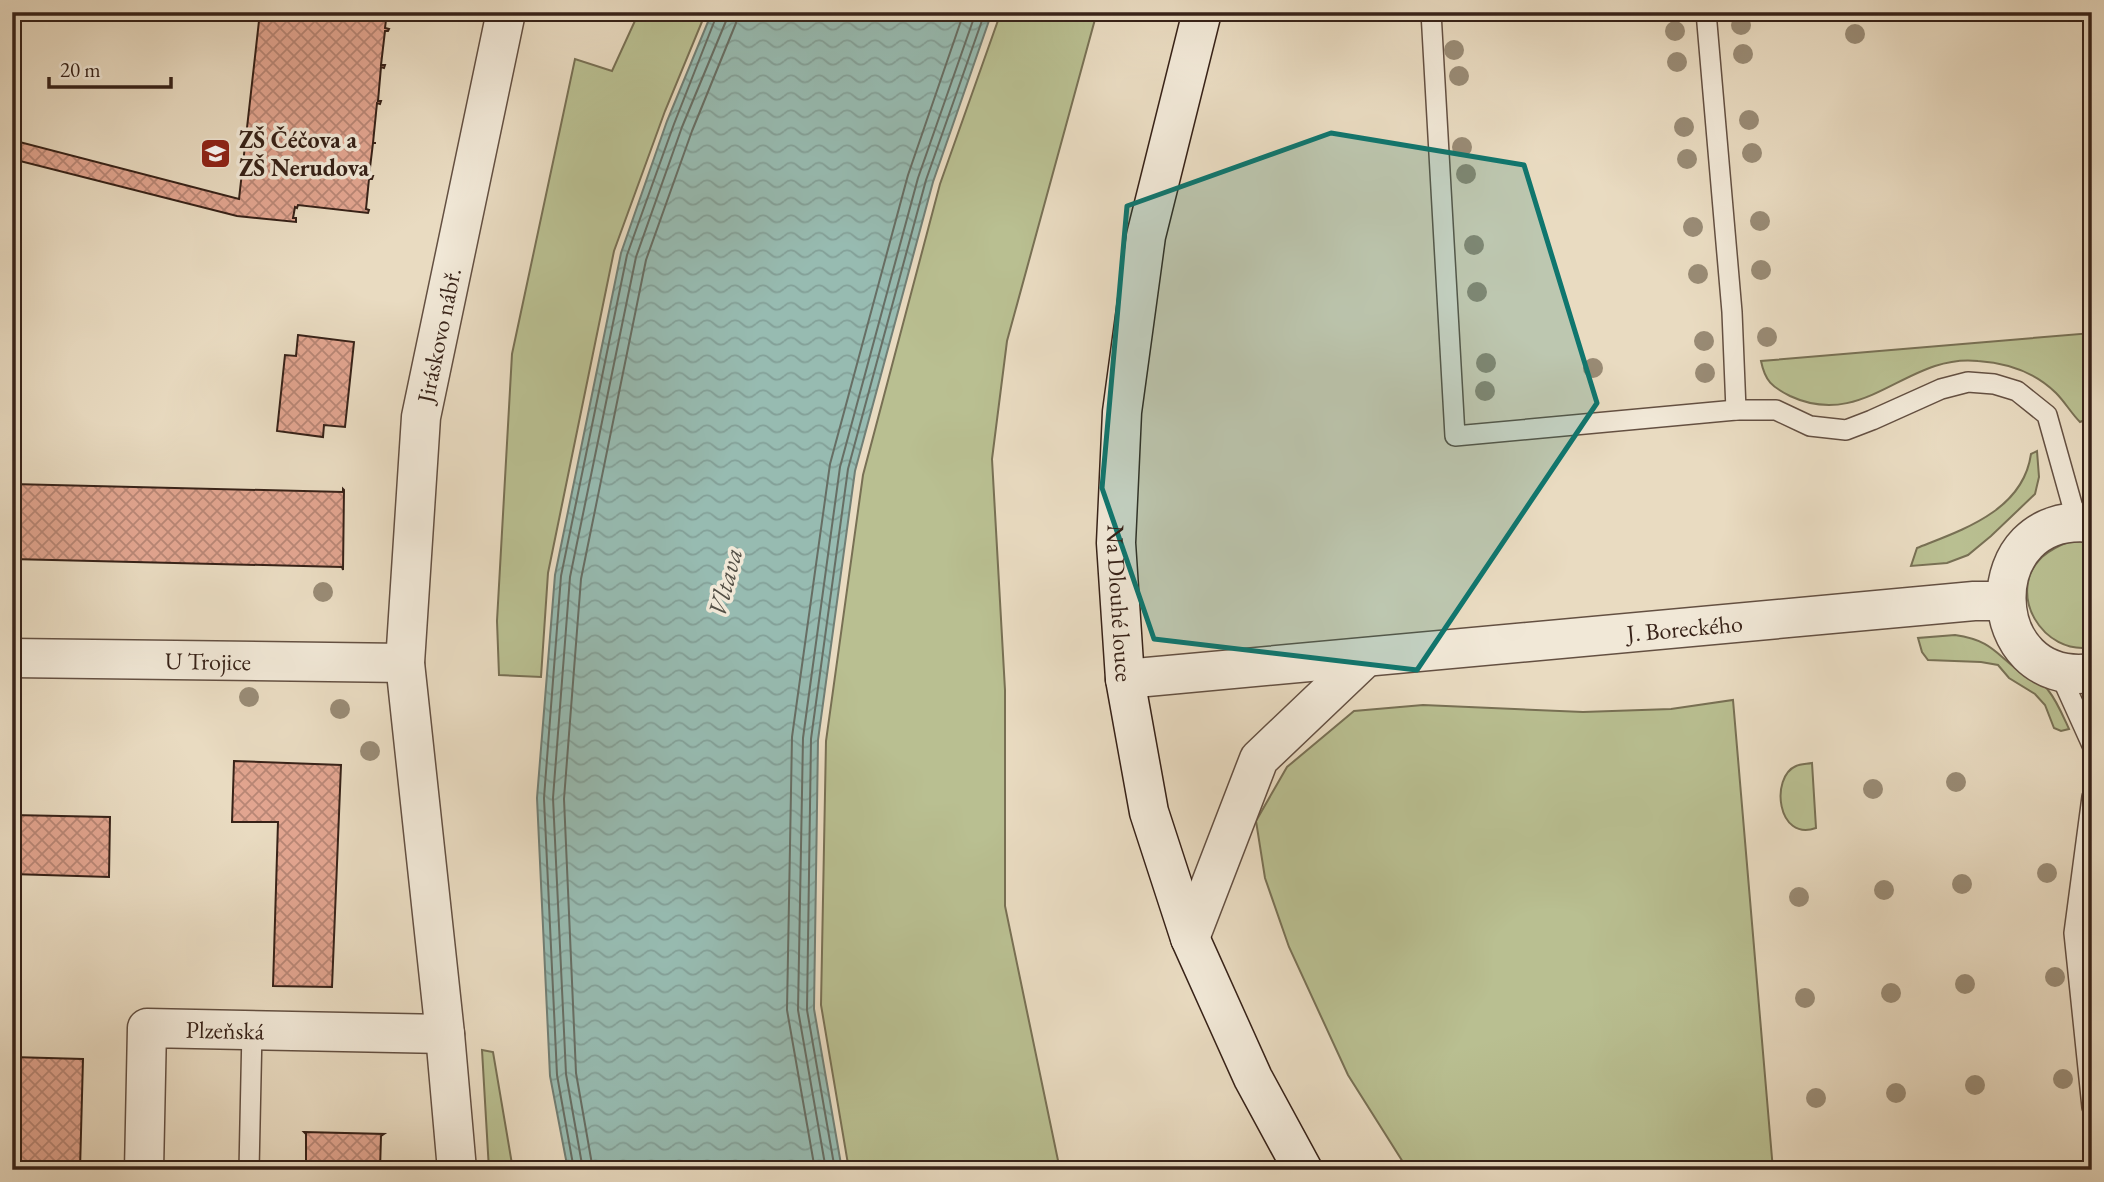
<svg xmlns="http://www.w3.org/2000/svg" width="2104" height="1182" font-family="'EB Garamond',serif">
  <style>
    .grass { fill: #b9bf91; stroke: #787054; stroke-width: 2 }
    .water { fill: url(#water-waves); stroke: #717e74; stroke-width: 2 }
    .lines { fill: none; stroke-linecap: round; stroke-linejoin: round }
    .shore { stroke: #676e64; stroke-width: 2 }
    .building { fill: url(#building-cross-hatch); stroke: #372218; stroke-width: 2 }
    .lane-casing { stroke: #645042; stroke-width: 22 }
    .street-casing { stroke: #645042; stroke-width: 41 }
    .secondary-casing { stroke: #372218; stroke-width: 41 }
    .lane { stroke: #f1e8d7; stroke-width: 19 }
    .street { stroke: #f1e8d7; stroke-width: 38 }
    .secondary { stroke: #f1e8d7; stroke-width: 38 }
    .tree { fill: #998b75 }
    .marked { fill: #0f766e; fill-opacity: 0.2; stroke: #0f766e; stroke-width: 5; stroke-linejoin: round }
    .labels { text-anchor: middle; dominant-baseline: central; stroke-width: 7; stroke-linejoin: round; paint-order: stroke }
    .poi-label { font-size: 24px; font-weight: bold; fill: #372218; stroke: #f1e8d7; text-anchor: start }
    .street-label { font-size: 24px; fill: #372218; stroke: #f1e8d7 }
    .water-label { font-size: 26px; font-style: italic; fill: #545046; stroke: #f1e8d7 }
  </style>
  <defs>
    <pattern id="water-waves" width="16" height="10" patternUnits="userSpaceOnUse" patternTransform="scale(1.75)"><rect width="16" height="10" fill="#97bbb1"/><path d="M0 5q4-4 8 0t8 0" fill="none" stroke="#83a098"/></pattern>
    <pattern id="building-cross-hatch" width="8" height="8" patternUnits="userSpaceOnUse" patternTransform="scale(1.75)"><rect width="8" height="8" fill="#e2a590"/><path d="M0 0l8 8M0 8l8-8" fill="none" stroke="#b88675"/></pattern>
  </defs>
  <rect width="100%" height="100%" fill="#e9dbc1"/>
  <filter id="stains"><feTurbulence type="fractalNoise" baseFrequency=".00286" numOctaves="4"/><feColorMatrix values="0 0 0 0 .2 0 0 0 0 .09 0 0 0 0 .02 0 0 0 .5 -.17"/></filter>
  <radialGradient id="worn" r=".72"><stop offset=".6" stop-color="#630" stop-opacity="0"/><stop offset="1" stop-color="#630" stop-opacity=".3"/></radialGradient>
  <!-- grass -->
  <g class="grass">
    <path d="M639,12H706L665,111L614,251L548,573L541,677L499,675L497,621L512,354L575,59L612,71Z"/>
    <path d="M1001,12H1097L1007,341L992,459L1005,690V906L1060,1170H849L821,1005L826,741L863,475L940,184Z"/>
    <path d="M2092,333V417L2080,422C2071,413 2065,402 2056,393C2035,372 2007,363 1978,361C1907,353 1865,431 1790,396C1772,387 1765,381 1761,361Z"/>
    <path d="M2037,451L2039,477L2035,494L1991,536L1968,555L1947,563L1911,566L1917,548C1962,530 2023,511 2031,454Z"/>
    <path d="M2071,541L2092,542V647C2043,656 2005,593 2042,557C2051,549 2060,545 2071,541Z"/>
    <path d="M1955,635C1995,641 1995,655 2025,675C2033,680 2042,682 2048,690C2057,701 2063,716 2069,729L2061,731L2054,728L2045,705L2035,694L2009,678L1998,665L1981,662L1928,660L1922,652L1918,638Z"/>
    <path d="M1733,700L1773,1170H1408L1348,1075L1289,947L1265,878L1256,821L1287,767L1354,711L1423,705L1583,712L1671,709Z"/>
    <path d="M1812,763L1816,828C1777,842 1770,777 1796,766C1800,764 1807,764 1812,763Z"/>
    <path d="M482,1050L493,1052L513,1170H489Z"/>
  </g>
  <!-- water -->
  <path class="water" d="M712,12H992L933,182L855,471L818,740L814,1009L842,1170H568L550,1076L537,798L555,575L621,253L667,121Z"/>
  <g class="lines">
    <!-- shore -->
    <g class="shore">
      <path d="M574,1170L557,1075L544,798L561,576L627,255L674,124L718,12"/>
      <path d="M583,1170L566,1074L553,798L570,577L636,257L682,127L726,21L727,12"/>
      <path d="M593,1170L576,1073L564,799L581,579L646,260L692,131L736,23L738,12"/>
      <path d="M815,1170L787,1010L792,737L830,464L908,175L964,12"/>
      <path d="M826,1170L798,1010L803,738L840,467L918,178L976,12"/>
      <path d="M835,1170L807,1010L811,739L848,469L926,180L985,12"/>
    </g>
  </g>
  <!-- building -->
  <g class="building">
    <path d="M260,12H387L385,28L389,29L388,31H385L381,65H385L384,68L381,67L378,101H381L380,104L377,103L373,143H376H373L369,176H373L372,179H369L366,209L369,210L368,213L298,205L297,208L295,207L293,218H296V222L237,216L12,159V140L239,199Z"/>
    <path d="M298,335L354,342L345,427L324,425L323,437L277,431L285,355L296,356Z"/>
    <path d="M12,484L343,492V489L344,490L343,570L342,567L12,559Z"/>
    <path d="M234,761L341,765L332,987L273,986L278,822H232Z"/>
    <path d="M12,815L110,817L109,877L12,874Z"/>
    <path d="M12,1057L83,1059L80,1170H12Z"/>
    <path d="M304,1132L384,1134L381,1136L380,1170H306V1134Z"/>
  </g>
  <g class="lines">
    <defs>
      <g id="lane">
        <path d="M1431,12L1455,436L1736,410H1776L1810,426L1846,430L1872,420L1941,389L1968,382L1994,384L2017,391L2047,415L2077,522"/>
        <path d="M1706,12L1732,312L1736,410"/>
        <path d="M2059,672L2092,745"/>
        <path d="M2092,797L2074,933L2092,1107"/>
        <path d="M249,1170L252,1030"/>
      </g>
      <g id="street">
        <path d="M2092,523C1976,510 1980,688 2092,673"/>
        <path id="s1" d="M12,658L405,663"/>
        <path id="s2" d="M1125,679L1974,601H2004"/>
        <path d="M1190,938L1259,759L1365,658"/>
        <path id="s3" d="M144,1170L147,1028L445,1034"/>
        <path id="s4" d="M457,1170L445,1034L405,663L421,417L506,12"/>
      </g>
      <g id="secondary">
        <path id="s5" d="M1202,12L1146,236L1122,412L1116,543L1125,679L1149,812L1190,938L1253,1078L1303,1170"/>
      </g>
    </defs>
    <!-- lane casing -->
    <use href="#lane" class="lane-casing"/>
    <!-- street casing -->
    <use href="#street" class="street-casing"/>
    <!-- secondary casing -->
    <use href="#secondary" class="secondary-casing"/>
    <!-- lane -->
    <use href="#lane" class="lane"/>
    <!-- street -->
    <use href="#street" class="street"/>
    <!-- secondary -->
    <use href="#secondary" class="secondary"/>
  </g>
  <!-- trees -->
  <g class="tree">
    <circle cx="1741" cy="25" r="10"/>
    <circle cx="1675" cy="31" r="10"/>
    <circle cx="1855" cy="34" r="10"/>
    <circle cx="1454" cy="50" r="10"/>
    <circle cx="1743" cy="54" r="10"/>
    <circle cx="1677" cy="62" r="10"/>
    <circle cx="1459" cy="76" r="10"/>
    <circle cx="1749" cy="120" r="10"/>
    <circle cx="1684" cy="127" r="10"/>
    <circle cx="1462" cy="147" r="10"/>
    <circle cx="1752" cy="153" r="10"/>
    <circle cx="1687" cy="159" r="10"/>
    <circle cx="1466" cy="174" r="10"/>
    <circle cx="1760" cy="221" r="10"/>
    <circle cx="1693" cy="227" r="10"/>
    <circle cx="1474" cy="245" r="10"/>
    <circle cx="1761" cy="270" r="10"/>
    <circle cx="1698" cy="274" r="10"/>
    <circle cx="1477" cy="292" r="10"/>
    <circle cx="1767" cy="337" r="10"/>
    <circle cx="1704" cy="341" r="10"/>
    <circle cx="1486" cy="363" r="10"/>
    <circle cx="1593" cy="368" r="10"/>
    <circle cx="1705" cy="373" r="10"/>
    <circle cx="1485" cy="391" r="10"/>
    <circle cx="323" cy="592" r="10"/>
    <circle cx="249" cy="697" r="10"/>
    <circle cx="340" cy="709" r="10"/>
    <circle cx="370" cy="751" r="10"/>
    <circle cx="1956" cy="782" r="10"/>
    <circle cx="1873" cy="789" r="10"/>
    <circle cx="2047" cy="873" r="10"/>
    <circle cx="1962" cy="884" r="10"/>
    <circle cx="1884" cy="890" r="10"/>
    <circle cx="1799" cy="897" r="10"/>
    <circle cx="2055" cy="977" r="10"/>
    <circle cx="1965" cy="984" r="10"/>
    <circle cx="1891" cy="993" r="10"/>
    <circle cx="1805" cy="998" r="10"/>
    <circle cx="2063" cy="1079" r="10"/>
    <circle cx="1975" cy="1085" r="10"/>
    <circle cx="1896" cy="1093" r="10"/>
    <circle cx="1816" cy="1098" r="10"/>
  </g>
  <!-- marked area -->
  <path class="marked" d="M1331,133L1524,165L1597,403L1417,670L1154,639L1102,488L1127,206Z"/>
  <!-- icons -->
  <defs>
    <symbol id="school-square" viewBox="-11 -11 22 22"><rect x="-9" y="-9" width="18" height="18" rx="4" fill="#8f2418" stroke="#f1e8d7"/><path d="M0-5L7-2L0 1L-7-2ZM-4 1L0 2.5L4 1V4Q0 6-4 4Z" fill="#fff"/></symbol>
  </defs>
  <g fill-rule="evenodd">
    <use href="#school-square" x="198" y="136" width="35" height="35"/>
  </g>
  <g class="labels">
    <!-- poi labels -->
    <g class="poi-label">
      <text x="239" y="139">ZŠ Čéčova a<tspan x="239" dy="28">ZŠ Nerudova</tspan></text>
    </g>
    <!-- street labels -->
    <g class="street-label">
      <text stroke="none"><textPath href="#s4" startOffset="840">Jiráskovo nábř.</textPath></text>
      <text stroke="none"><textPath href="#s5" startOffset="600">Na Dlouhé louce</textPath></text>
      <text stroke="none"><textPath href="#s2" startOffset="562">J. Boreckého</textPath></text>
      <text stroke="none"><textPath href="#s1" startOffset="196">U Trojice</textPath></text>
      <text stroke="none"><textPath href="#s3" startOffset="220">Plzeňská</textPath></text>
    </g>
    <!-- water labels -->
    <g class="water-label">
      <text transform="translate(725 582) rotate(-75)">Vltava</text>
    </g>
  </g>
  <!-- margin -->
  <rect width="2104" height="1182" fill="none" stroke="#e9dbc1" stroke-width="42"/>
  <rect x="14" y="14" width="2076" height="1154" fill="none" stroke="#372218" stroke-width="3.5"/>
  <rect x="21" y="21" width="2062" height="1140" fill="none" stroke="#372218" stroke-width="2"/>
  <!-- scale -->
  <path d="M49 77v10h122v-10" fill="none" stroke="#372218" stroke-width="3.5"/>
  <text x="60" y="77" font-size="21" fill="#372218" stroke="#f1e8d7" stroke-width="5" paint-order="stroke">20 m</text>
  <rect width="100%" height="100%" filter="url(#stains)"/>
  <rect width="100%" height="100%" fill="url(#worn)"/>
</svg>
